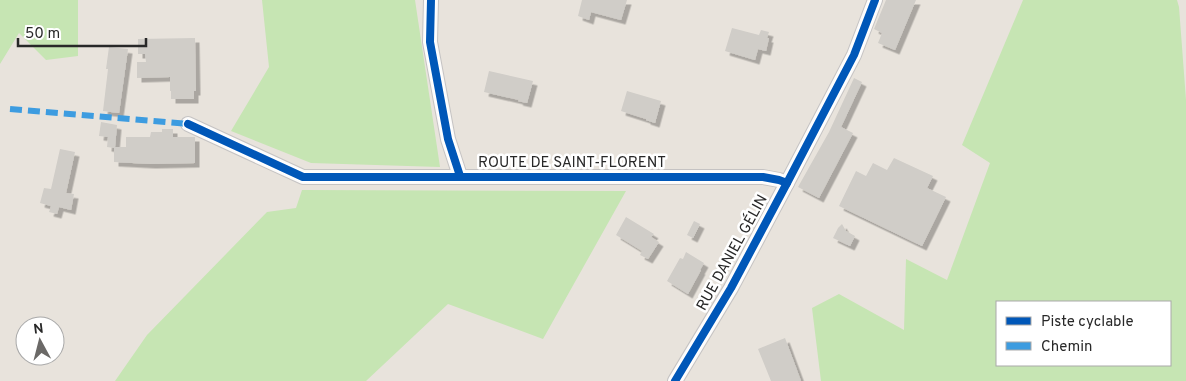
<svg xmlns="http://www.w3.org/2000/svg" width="1186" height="381" font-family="Overpass,sans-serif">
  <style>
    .green { fill: #c6e5b3; fill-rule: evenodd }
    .building { fill: #d0cdc8; filter: url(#shadow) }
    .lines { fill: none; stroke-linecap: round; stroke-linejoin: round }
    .minor-casing { stroke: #c5c3c3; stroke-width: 16 }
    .minor { stroke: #fcfbfa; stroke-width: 14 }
    .quiet { stroke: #3d9ce0; stroke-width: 6; stroke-dasharray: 12 6; stroke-linecap: butt }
    .cycleway-casing { stroke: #fff; stroke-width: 11 }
    .cycleway { stroke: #0057b8; stroke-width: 8 }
    .labels { text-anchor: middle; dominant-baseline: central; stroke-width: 5; stroke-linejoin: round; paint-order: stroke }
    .street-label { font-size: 15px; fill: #282828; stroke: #fff }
  </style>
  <defs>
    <filter id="shadow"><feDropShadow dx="4.5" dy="4.5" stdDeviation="0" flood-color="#0004"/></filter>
  </defs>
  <rect width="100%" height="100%" fill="#e8e3dc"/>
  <!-- green -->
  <g class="green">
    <path d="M0,0H78V56L46,60L19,33L0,64Z"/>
    <path d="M262,0H415L440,167L311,163L231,131L269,67Z"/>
    <path d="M1023,0H1177L1179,7L1186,100V381H821L812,308L839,294L904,330L906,259L947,280L990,163L962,145ZM1170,302V365H997V302Z"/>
    <path d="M302,190L626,191L543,339L448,304L366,381H115L147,335L267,212L296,208Z"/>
  </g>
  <!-- building -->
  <g class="building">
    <path d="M582,0H627L621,20L591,12L589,20L578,16Z"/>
    <path d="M886,0H916L895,50L878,43L882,33L874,29Z"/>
    <path d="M732,28L759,35L761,30L769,32L767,38H769L766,51L758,49L755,60L725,51Z"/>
    <path d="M195,38L196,91H194V99H171V91H170V77L137,78V62H146L145,54H138V39Z"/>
    <path d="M109,47L128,49L119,113L103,111L108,69H106Z"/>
    <path d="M489,71L533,81L527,103L518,101L519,100L484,92Z"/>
    <path d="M854,78L862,82L841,127L853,133L819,198L798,187L829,132Z"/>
    <path d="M627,91L661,101L655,123L646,120V119L621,111Z"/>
    <path d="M101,122L117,125L115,147H126V137H150L151,132H162V129H173V137H195V163L151,164L114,162V148L107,147L108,137L99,136Z"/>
    <path d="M60,149L75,152L66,193L74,194L71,210L59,207L57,214L49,212L51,206L40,203L44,188L51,189Z"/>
    <path d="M894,158L933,176L927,188L946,197L922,246L839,206L856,171L866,176L873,163L887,170Z"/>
    <path d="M626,217L654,234L651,237L659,242L648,259L640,255L642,251L616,235Z"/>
    <path d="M694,221L700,224L693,238L687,235Z"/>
    <path d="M842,224L846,231L855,236L850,246L833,238L838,228Z"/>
    <path d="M686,252L704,263L700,270H701L688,294L667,281L680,258L683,259Z"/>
    <path d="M785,338L801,381H771L758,349Z"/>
  </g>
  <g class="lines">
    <defs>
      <g id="minor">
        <path d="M431,0L430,42L448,139L460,176"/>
        <path d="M188,124L303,177H763L779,180L787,183"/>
        <path d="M675,381L731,288L787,183L854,55L875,0"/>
      </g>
    </defs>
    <!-- minor casing -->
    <use href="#minor" class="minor-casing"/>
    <!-- minor -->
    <use href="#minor" class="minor"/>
    <!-- quiet -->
    <path class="quiet" d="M10,109L188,124"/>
    <defs>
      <g id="cycleway">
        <path d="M431,0L430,42L448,139L460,176"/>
        <path d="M188,124L303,177H763L779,180L787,183"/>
        <path d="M675,381L731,288L787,183L854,55L875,0"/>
      </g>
    </defs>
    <!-- cycleway casing -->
    <use href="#cycleway" class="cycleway-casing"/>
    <!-- cycleway -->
    <use href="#cycleway" class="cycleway"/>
  </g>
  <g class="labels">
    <!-- street labels -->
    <g class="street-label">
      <text x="572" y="163">ROUTE DE SAINT-FLORENT</text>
      <text transform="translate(733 253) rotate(-61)">RUE DANIEL GÉLIN</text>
    </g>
  </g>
  <!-- legend -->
  <rect x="996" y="301" width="175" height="65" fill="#ffffff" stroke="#a9a9a9"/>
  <rect x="1006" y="317" width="25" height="8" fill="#0057b8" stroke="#a9a9a9"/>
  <text x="1041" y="326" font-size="15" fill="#282828">Piste cyclable</text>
  <rect x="1006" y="342" width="25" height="8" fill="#3d9ce0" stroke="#a9a9a9"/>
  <text x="1041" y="351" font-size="15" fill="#282828">Chemin</text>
  <!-- north arrow -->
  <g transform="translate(40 341) rotate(353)"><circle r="24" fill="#ffffff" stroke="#a9a9a9"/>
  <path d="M0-4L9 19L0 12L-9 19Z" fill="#6b6967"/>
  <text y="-8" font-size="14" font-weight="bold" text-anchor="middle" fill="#282828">N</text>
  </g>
  <!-- scale -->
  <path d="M18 38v8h128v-8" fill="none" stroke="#282828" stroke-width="2.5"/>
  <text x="25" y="38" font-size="15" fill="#282828" stroke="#ffffff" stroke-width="4" paint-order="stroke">50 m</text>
</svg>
